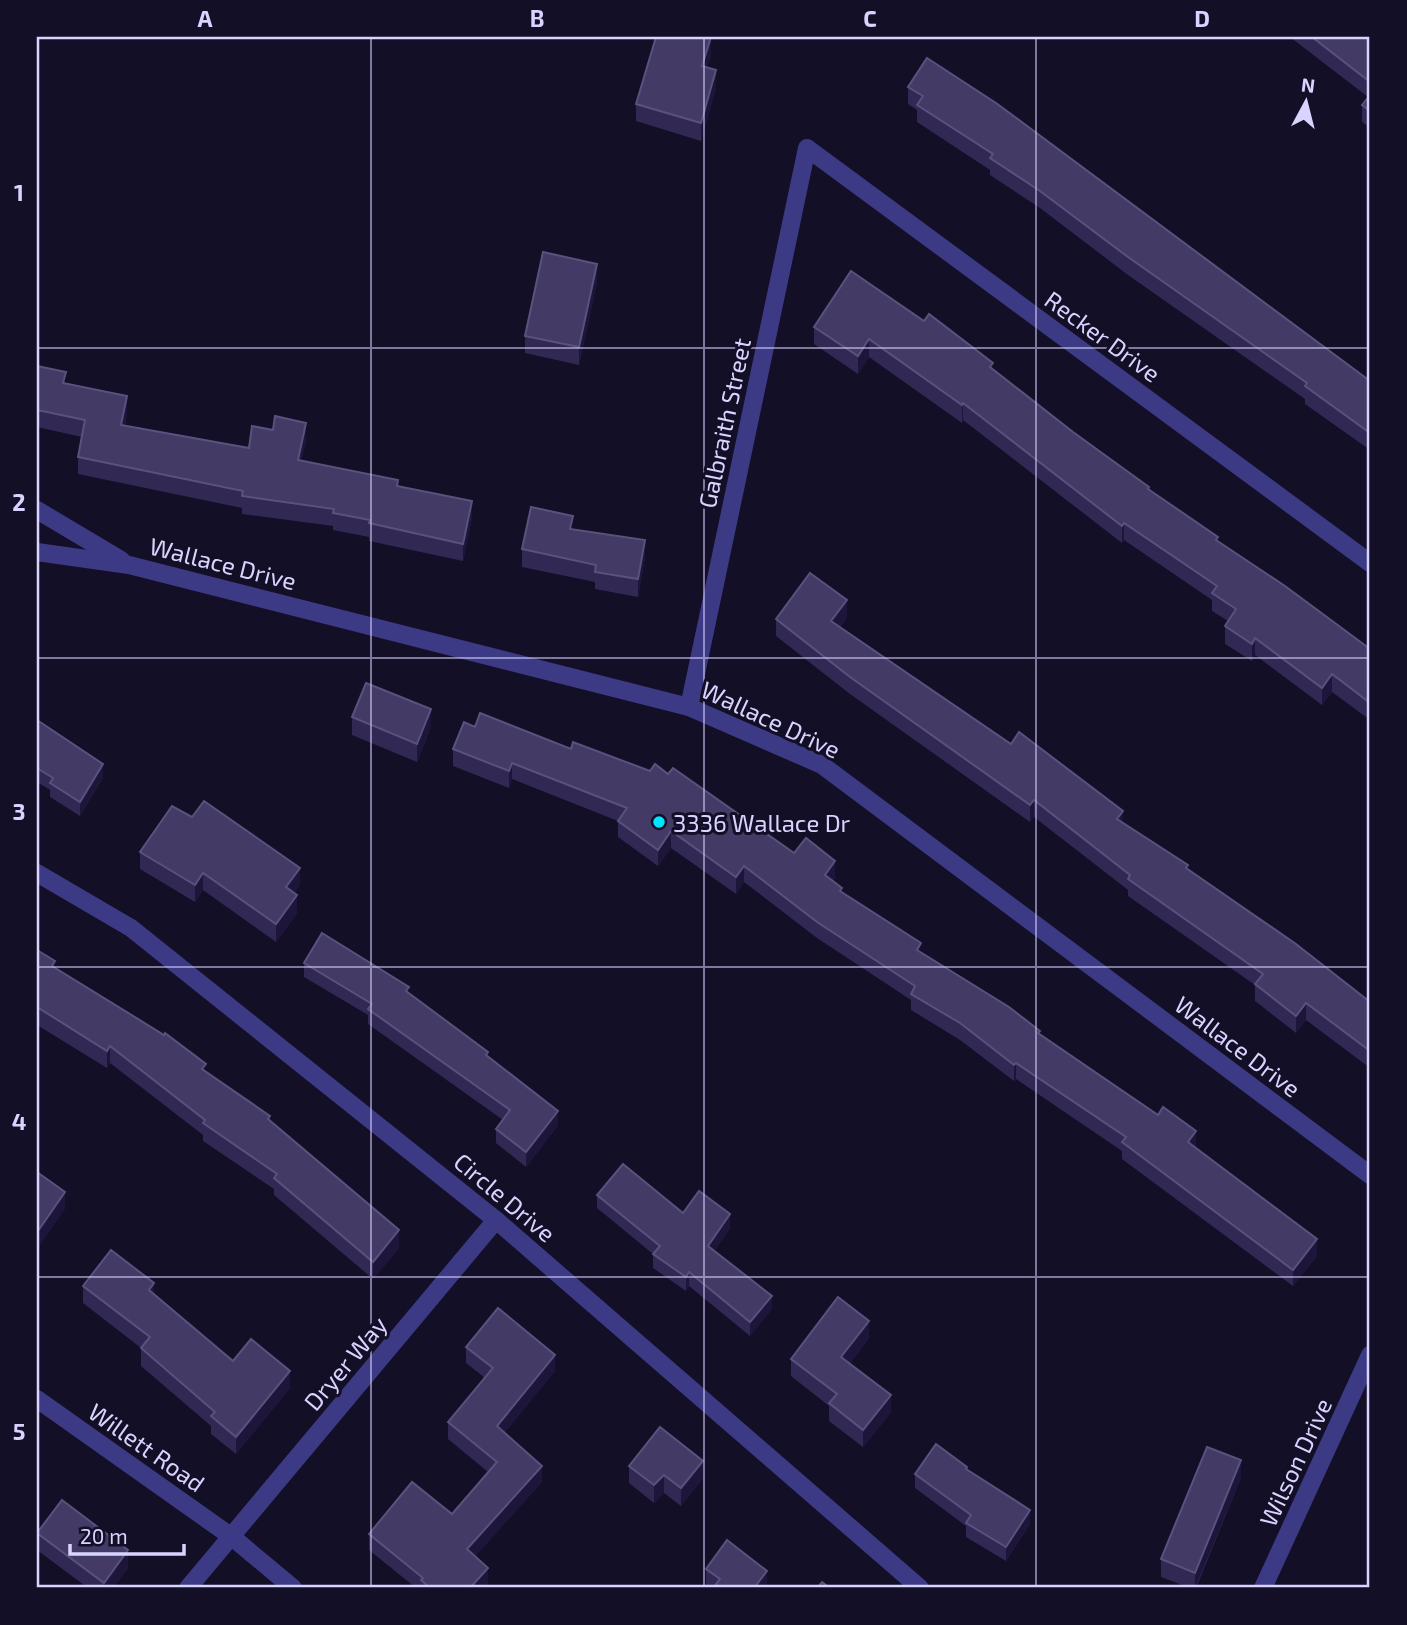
<svg xmlns="http://www.w3.org/2000/svg" width="1407" height="1625" font-family="'Exo 2',sans-serif">
  <style>
    .lines { fill: none; stroke-linecap: round; stroke-linejoin: round }
    .minor { stroke: #3d3a85; stroke-width: 18 }
    .wall { fill: #312854 }
    .shaded-wall { fill: #1d163a }
    .building { fill: #433a66; stroke: #5a527e; stroke-width: 2 }
    .grid { fill: none; stroke: #d9d4ff; stroke-width: 2; stroke-opacity: 0.55 }
    .poi-dot { fill: #00e5ff; stroke: #130f26; stroke-width: 2.5 }
    .labels { text-anchor: middle; dominant-baseline: central; stroke-width: 6; stroke-linejoin: round; paint-order: stroke }
    .street-label { font-size: 24px; fill: #d9d4ff; stroke: #130f26 }
    .poi-label { font-size: 24px; fill: #d9d4ff; stroke: #130f26; text-anchor: start }
    .neatline { fill: none; stroke: #d9d4ff; stroke-width: 2.5 }
    .grid-label { font-size: 23px; text-anchor: middle; font-weight: bold; fill: #d9d4ff }
  </style>
  <rect width="100%" height="100%" fill="#130f26"/>
  <g class="lines">
    <!-- minor -->
    <g class="minor">
      <path d="M37,510L121,560"/>
      <path d="M37,552L129,565L689,707L822,765L1370,1175"/>
      <path d="M689,707L807,148L1370,563"/>
      <path d="M37,873L131,928L496,1220L920,1588"/>
      <path d="M37,1399L232,1537L293,1588"/>
      <path d="M188,1588L496,1220"/>
      <path d="M1263,1588L1370,1355"/>
    </g>
  </g>
  <!-- wall -->
  <g class="wall">
    <path d="M1290,37H1370V128L1362,122V105L1368,97Z"/>
    <path d="M711,55L707,67L716,88L701,141L636,121V104Z"/>
    <path d="M908,87L1370,381V450L1305,404V399L1128,275L1040,208L990,175V170L917,122V110L908,104Z"/>
    <path d="M597,282L579,365L525,353V336Z"/>
    <path d="M814,327L993,370L1073,432L1218,542L1370,649V720L1332,692L1322,705L1255,655L1252,661L1225,644V626L1228,621L1212,611V600L1124,540L1122,543L963,420L962,423L869,357L858,374L814,344Z"/>
    <path d="M37,366L66,384L127,413L125,425L249,448L306,441L301,461L398,486L472,518L463,561L369,541V537L333,530V526L242,514V508L78,474V457L82,437L37,427Z"/>
    <path d="M573,529L645,557L638,597L595,589V582L522,567V549Z"/>
    <path d="M847,617L840,627L1123,823L1370,1002V1068L1306,1020L1296,1033L1255,1001V985L1128,896V890L1034,817L1030,822L850,694L776,636V619Z"/>
    <path d="M352,717L431,727L417,762L352,735Z"/>
    <path d="M37,720L103,778L80,816L50,797V790L37,782Z"/>
    <path d="M475,727L571,749L650,771L668,774L835,878L833,881L842,892L921,953L1040,1035L1196,1148L1317,1256L1293,1286L1122,1159V1151L1016,1079L1014,1081L960,1040L911,1010V1000L817,938L744,882L736,894L671,848L658,866L618,837V821L512,779L509,788L453,766V749Z"/>
    <path d="M140,852L300,885L294,893L297,913L276,942L203,890L195,902L140,869Z"/>
    <path d="M37,950L55,968L206,1071L270,1120L399,1248L373,1279L274,1195V1189L203,1141V1135L110,1063L107,1068L37,1025Z"/>
    <path d="M304,963L409,994L488,1057L558,1125L526,1167L496,1143V1129L503,1120L368,1024V1015L304,977Z"/>
    <path d="M597,1195L683,1213L730,1228L714,1251L772,1309L750,1336L689,1286L686,1291L653,1268V1254L597,1208Z"/>
    <path d="M83,1286L154,1294L233,1361L290,1388L236,1454L211,1434V1426L141,1366V1348L83,1303Z"/>
    <path d="M869,1338L850,1363L891,1412L863,1447L829,1421V1406L791,1376V1359Z"/>
    <path d="M466,1347L555,1371L504,1433L542,1482L475,1556L488,1585L485,1588H416L369,1550V1534L452,1514L488,1472L448,1439V1422L485,1378L466,1363Z"/>
    <path d="M629,1466L703,1478L681,1506L664,1493L654,1503L629,1483Z"/>
    <path d="M967,1470L1030,1524L1006,1561L966,1537V1526L915,1488V1474Z"/>
    <path d="M1241,1478L1196,1588H1190L1161,1577V1559Z"/>
    <path d="M37,1533L128,1568L113,1588H88L37,1550Z"/>
    <path d="M706,1569L767,1588H709L706,1586Z"/>
  </g>
  <!-- shaded-wall -->
  <g class="shaded-wall">
    <path d="M711,37V55L702,84V66Z"/>
    <path d="M716,70V88L701,141V123Z"/>
    <path d="M597,264V282L579,365V347Z"/>
    <path d="M869,339V357L858,374V356Z"/>
    <path d="M127,396V413L121,442V425Z"/>
    <path d="M963,403V420L962,423V405Z"/>
    <path d="M306,423V441L298,478V460Z"/>
    <path d="M472,501V518L463,561V544Z"/>
    <path d="M1124,523V540L1122,543V526Z"/>
    <path d="M645,540V557L638,597V579Z"/>
    <path d="M847,600V617L831,638V621Z"/>
    <path d="M1255,638V655L1252,661V644Z"/>
    <path d="M1332,674V692L1322,705V688Z"/>
    <path d="M431,709V727L417,762V744Z"/>
    <path d="M512,763V779L509,788V771Z"/>
    <path d="M103,764V778L80,816V802Z"/>
    <path d="M1034,800V817L1030,822V805Z"/>
    <path d="M1123,811V828L1117,819Z"/>
    <path d="M671,831V848L658,866V850Z"/>
    <path d="M835,861V878L825,891V875Z"/>
    <path d="M744,866V882L736,894V877Z"/>
    <path d="M300,868V885L286,905V887Z"/>
    <path d="M203,873V890L195,902V885Z"/>
    <path d="M297,895V913L276,942V924Z"/>
    <path d="M1306,1003V1020L1296,1033V1016Z"/>
    <path d="M110,1046V1063L107,1068V1051Z"/>
    <path d="M1016,1063V1079L1014,1081V1065Z"/>
    <path d="M558,1111V1125L526,1167V1152Z"/>
    <path d="M1196,1131V1147L1188,1142Z"/>
    <path d="M65,1192V1209L38,1248V1231Z"/>
    <path d="M730,1214V1228L708,1259V1246Z"/>
    <path d="M399,1230V1248L373,1279V1262Z"/>
    <path d="M1317,1239V1256L1293,1286V1270Z"/>
    <path d="M689,1272V1286L686,1291V1277Z"/>
    <path d="M154,1283V1301L149,1290Z"/>
    <path d="M772,1296V1309L750,1336V1322Z"/>
    <path d="M869,1321V1338L841,1374V1357Z"/>
    <path d="M555,1355V1371L497,1443V1426Z"/>
    <path d="M290,1371V1388L236,1454V1437Z"/>
    <path d="M891,1395V1412L863,1447V1430Z"/>
    <path d="M1241,1460V1478L1195,1588V1573Z"/>
    <path d="M703,1461V1478L681,1506V1488Z"/>
    <path d="M542,1466V1482L467,1566V1549Z"/>
    <path d="M664,1475V1493L654,1503V1485Z"/>
    <path d="M1030,1510V1524L1006,1561V1547Z"/>
    <path d="M128,1550V1568L113,1588H104V1583Z"/>
    <path d="M488,1568V1585L485,1588H470Z"/>
    <path d="M767,1571V1588H754Z"/>
  </g>
  <!-- building -->
  <g class="building">
    <path d="M656,37H711L702,66L716,70L701,123L636,104Z"/>
    <path d="M1312,37H1370V82Z"/>
    <path d="M927,58L996,103L1370,381V433L1305,386L1307,383L1128,257L1040,191L990,158L993,154L917,105L923,96L908,87Z"/>
    <path d="M1370,95V111L1362,105Z"/>
    <path d="M543,252L597,264L579,347L525,336Z"/>
    <path d="M851,271L924,321L929,314L993,363L990,367L1073,432L1149,487L1148,489L1218,537L1216,540L1285,586L1370,649V703L1332,674L1322,688L1255,638L1252,644L1225,626L1236,609L1212,593L1217,586L1124,523L1122,526L963,403L962,405L869,339L858,356L814,327Z"/>
    <path d="M37,366L66,372L63,383L127,396L121,425L249,448L252,426L273,430L275,416L306,423L298,460L398,480L397,486L472,501L463,544L369,523L370,520L333,513L334,509L242,496L243,491L78,457L85,420L37,410Z"/>
    <path d="M531,507L573,516L570,529L645,540L638,579L595,572L596,565L522,549Z"/>
    <path d="M810,573L847,600L831,621L1011,744L1019,732L1123,811L1117,819L1188,865L1186,868L1296,944L1370,1002V1051L1306,1003L1296,1016L1255,984L1263,974L1128,879L1130,875L1034,800L1030,805L850,677L776,619Z"/>
    <path d="M366,683L431,709L417,744L352,717Z"/>
    <path d="M480,713L571,749L573,742L650,771L655,764L668,774L673,768L794,853L806,838L835,861L825,875L842,888L840,891L921,943L917,950L1009,1007L1040,1031L1038,1033L1158,1115L1163,1107L1196,1131L1188,1142L1317,1239L1293,1270L1122,1142L1126,1137L1016,1063L1014,1065L960,1023L911,994L915,986L817,922L744,866L736,877L671,831L658,850L618,821L627,808L512,763L509,771L453,749L464,722L475,727Z"/>
    <path d="M37,720L103,764L80,802L50,783L53,778L37,768Z"/>
    <path d="M204,801L300,868L286,887L297,895L276,924L203,873L195,885L140,852L172,806L192,817Z"/>
    <path d="M322,933L409,987L406,991L488,1052L486,1055L558,1111L526,1152L496,1129L510,1110L368,1009L372,1004L304,963Z"/>
    <path d="M37,950L55,961L52,966L164,1035L165,1033L206,1064L202,1069L270,1116L268,1119L399,1230L373,1262L274,1178L277,1174L203,1123L205,1120L110,1046L107,1051L37,1007Z"/>
    <path d="M623,1164L683,1213L699,1191L730,1214L708,1246L772,1296L750,1322L689,1272L686,1277L653,1254L660,1246L597,1195Z"/>
    <path d="M37,1172L65,1192L38,1231L37,1230Z"/>
    <path d="M111,1250L154,1283L149,1290L233,1361L251,1339L290,1371L236,1437L211,1416L215,1412L141,1348L150,1337L83,1286Z"/>
    <path d="M838,1297L869,1321L841,1357L891,1395L863,1430L829,1403L837,1394L791,1359Z"/>
    <path d="M498,1308L555,1355L497,1426L542,1466L467,1549L488,1568L470,1588H430L421,1580L423,1578L369,1534L412,1482L452,1514L497,1462L448,1422L493,1368L466,1347Z"/>
    <path d="M660,1427L703,1461L681,1488L664,1475L654,1485L629,1466Z"/>
    <path d="M936,1444L967,1467L966,1469L1030,1510L1006,1547L966,1523L971,1515L915,1474Z"/>
    <path d="M1207,1447L1241,1460L1195,1573L1161,1559Z"/>
    <path d="M62,1500L128,1550L104,1583L37,1533Z"/>
    <path d="M727,1540L767,1571L754,1588H713L720,1579L706,1569Z"/>
    <path d="M822,1582L830,1588H817Z"/>
  </g>
  <!-- grid -->
  <path class="grid" d="M371,37V1588M704,37V1588M1036,37V1588M37,348H1370M37,658H1370M37,967H1370M37,1277H1370"/>
  <!-- markers -->
  <circle class="poi-dot" cx="659" cy="822" r="7"/>
  <g class="labels">
    <!-- street labels -->
    <g class="street-label">
      <text transform="translate(1103 336) rotate(36)">Recker Drive</text>
      <text transform="translate(724 423) rotate(-78)">Galbraith Street</text>
      <text transform="translate(223 563) rotate(14)">Wallace Drive</text>
      <text transform="translate(771 719) rotate(25)">Wallace Drive</text>
      <text transform="translate(1238 1046) rotate(37)">Wallace Drive</text>
      <text transform="translate(505 1197) rotate(40)">Circle Drive</text>
      <text transform="translate(345 1363) rotate(-50)">Dryer Way</text>
      <text transform="translate(147 1447) rotate(35)">Willett Road</text>
      <text transform="translate(1295 1462) rotate(-65)">Wilson Drive</text>
    </g>
    <!-- poi labels -->
    <g class="poi-label">
      <text x="673" y="822">3336 Wallace Dr</text>
    </g>
  </g>
  <!-- border -->
  <rect width="1407" height="1625" fill="none" stroke="#130f26" stroke-width="77"/>
  <!-- north arrow -->
  <g transform="translate(1306 102) rotate(7)" stroke="#130f26" stroke-width="5" paint-order="stroke">
  <path d="M0-5L12 26L0 18L-12 26Z" fill="#d9d4ff"/>
  <text y="-10" font-size="19" font-weight="bold" text-anchor="middle" fill="#d9d4ff">N</text>
  </g>
  <!-- scale -->
  <path d="M70 1544v10h114v-10" fill="none" stroke="#d9d4ff" stroke-width="3.5"/>
  <text x="80" y="1544" font-size="21" fill="#d9d4ff" stroke="#130f26" stroke-width="5" paint-order="stroke">20 m</text>
  <rect x="38" y="38" width="1330" height="1548" class="neatline"/>
  <g class="grid-label">
    <text x="205" y="27">A</text>
    <text x="537" y="27">B</text>
    <text x="870" y="27">C</text>
    <text x="1202" y="27">D</text>
    <text x="19" y="201">1</text>
    <text x="19" y="511">2</text>
    <text x="19" y="820">3</text>
    <text x="19" y="1130">4</text>
    <text x="19" y="1440">5</text>
  </g>
</svg>
